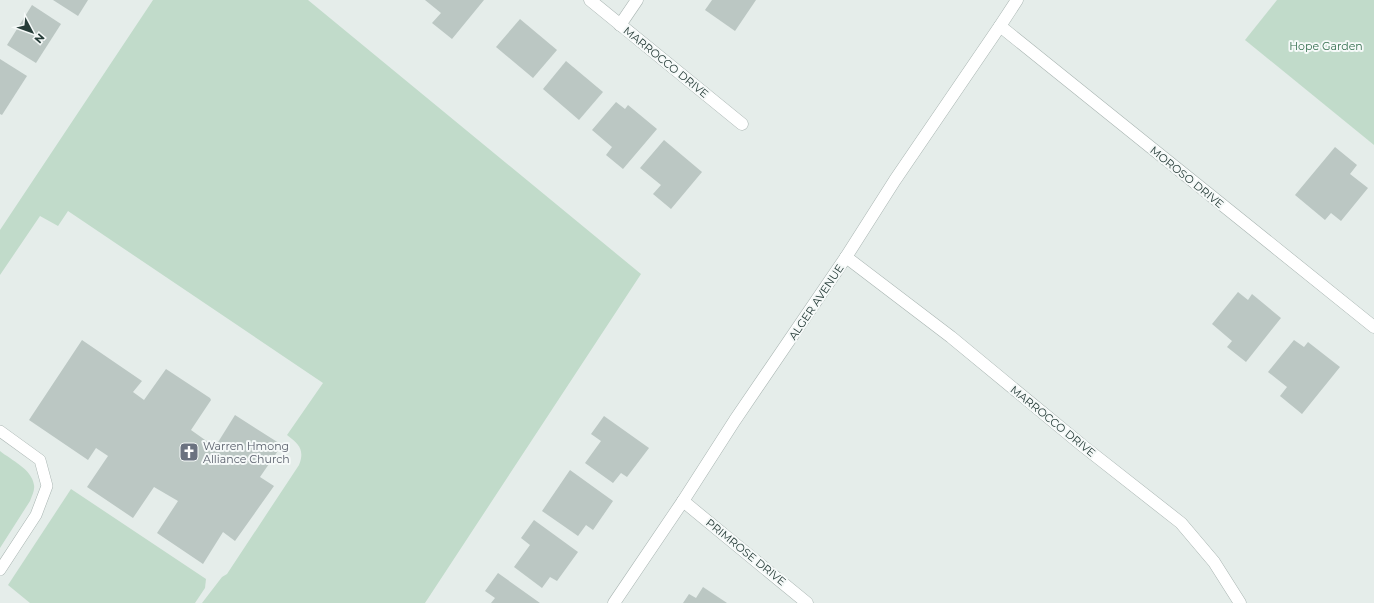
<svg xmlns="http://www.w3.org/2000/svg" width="1374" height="603" font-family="Montserrat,sans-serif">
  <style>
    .green { fill: #c1dbca }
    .building { fill: #bbc7c3 }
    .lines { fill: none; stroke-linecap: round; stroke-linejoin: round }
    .lane-casing { stroke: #a8b4b1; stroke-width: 12 }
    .street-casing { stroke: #a8b4b1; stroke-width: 13 }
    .lane { stroke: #fff; stroke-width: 11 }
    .street { stroke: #fff; stroke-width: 12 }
    .labels { text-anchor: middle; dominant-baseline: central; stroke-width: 4; stroke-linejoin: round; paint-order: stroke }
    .park-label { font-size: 11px; fill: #356f4f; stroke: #f5f9f8 }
    .street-label { font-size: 11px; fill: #263c38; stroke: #f5f9f8 }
    .worship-label { font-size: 11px; fill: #5b616d; stroke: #f5f9f8; text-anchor: start }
  </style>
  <rect width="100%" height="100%" fill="#e5edea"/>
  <!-- green -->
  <g class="green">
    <path d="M153,0H308L641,274L425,603H202L222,577L227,574L299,465C305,450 299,444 287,435L323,383L68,211L58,226L40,216L0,275V230Z"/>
    <path d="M1277,0H1374V145L1245,40Z"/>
    <path d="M0,451C11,460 32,469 34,485C35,490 32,496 30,501L0,548Z"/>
    <path d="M71,489L206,579L205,588L195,603H30L8,585Z"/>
  </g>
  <!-- building -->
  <g class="building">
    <path d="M53,0H88L78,16Z"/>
    <path d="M425,0H484L452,39L432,23L441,13Z"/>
    <path d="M712,0H756L735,31L705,10Z"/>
    <path d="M32,5L61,24L36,63L7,45Z"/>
    <path d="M520,19L557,50L533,78L496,47Z"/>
    <path d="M0,59L27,76L2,115L0,114Z"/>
    <path d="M566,61L603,92L579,120L543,89Z"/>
    <path d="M616,102L625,109L628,105L657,129L623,169L606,155L612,147L592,130Z"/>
    <path d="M664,140L702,172L671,209L653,194L661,185L640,168Z"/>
    <path d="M1335,147L1357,165L1350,174L1368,188L1341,221L1331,213L1325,220L1295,195Z"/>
    <path d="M1238,292L1248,300L1252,294L1281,318L1246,362L1227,347L1232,341L1212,324Z"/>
    <path d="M82,340L142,381L133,392L144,400L166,369L210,398L211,400L191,430L215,447L235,415L282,445L260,477L274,486L235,541L223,532L203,564L157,533L178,501L154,487L133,518L87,487L108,456L96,448L88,460L29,420Z"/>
    <path d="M1294,340L1304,347L1308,342L1340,367L1302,414L1280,396L1287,387L1268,372Z"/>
    <path d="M604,416L649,448L627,477L621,473L613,483L585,463L601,441L591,434Z"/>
    <path d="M570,470L613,501L593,530L586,525L578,536L542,511Z"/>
    <path d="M534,520L578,552L557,581L550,577L542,588L514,567L530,545L521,538Z"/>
    <path d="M498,573L540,603H491L495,598L485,591Z"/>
    <path d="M703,587L727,603H683L689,594L696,598Z"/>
  </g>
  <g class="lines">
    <defs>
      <path id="lane" d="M0,431L40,460L47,486L36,515L0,570"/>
      <g id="street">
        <path d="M590,0L742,124"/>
        <path d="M620,25L637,0"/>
        <path d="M1000,26L1374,327"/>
        <path d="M846,257L951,337L1083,446L1181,523L1214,562L1240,603"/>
        <path d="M683,501L807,603"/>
        <path d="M614,603L683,501L735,420L846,257L895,180L1000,26L1017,0"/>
      </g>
    </defs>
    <!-- lane casing -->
    <use href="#lane" class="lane-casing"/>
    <!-- street casing -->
    <use href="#street" class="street-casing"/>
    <!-- lane -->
    <use href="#lane" class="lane"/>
    <!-- street -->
    <use href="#street" class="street"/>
  </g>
  <!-- icons -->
  <defs>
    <symbol id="church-square" viewBox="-11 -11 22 22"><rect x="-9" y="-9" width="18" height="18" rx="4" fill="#6b7280" stroke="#f5f9f8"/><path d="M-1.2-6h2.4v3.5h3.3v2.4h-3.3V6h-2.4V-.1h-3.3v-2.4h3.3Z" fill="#fff"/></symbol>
  </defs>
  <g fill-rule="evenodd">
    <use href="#church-square" x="178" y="441" width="22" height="22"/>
  </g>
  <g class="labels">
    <!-- park labels -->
    <g class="park-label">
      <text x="1326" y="46">Hope Garden</text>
    </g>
    <!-- street labels -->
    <g class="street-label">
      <text transform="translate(666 62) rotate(39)">MARROCCO DRIVE</text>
      <text transform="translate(1187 177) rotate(39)">MOROSO DRIVE</text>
      <text transform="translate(816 302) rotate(-56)">ALGER AVENUE</text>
      <text transform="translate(1053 421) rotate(39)">MARROCCO DRIVE</text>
      <text transform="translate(746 552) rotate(39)">PRIMROSE DRIVE</text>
    </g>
    <!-- worship labels -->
    <g class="worship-label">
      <text x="203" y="446">Warren Hmong<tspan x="203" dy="13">Alliance Church</tspan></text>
    </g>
  </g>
  <!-- north arrow -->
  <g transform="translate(32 32) rotate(131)" stroke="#f5f9f8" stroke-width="3" paint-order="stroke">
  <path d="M0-3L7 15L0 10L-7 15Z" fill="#263c38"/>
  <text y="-6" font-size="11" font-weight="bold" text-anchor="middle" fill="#263c38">N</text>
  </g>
</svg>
